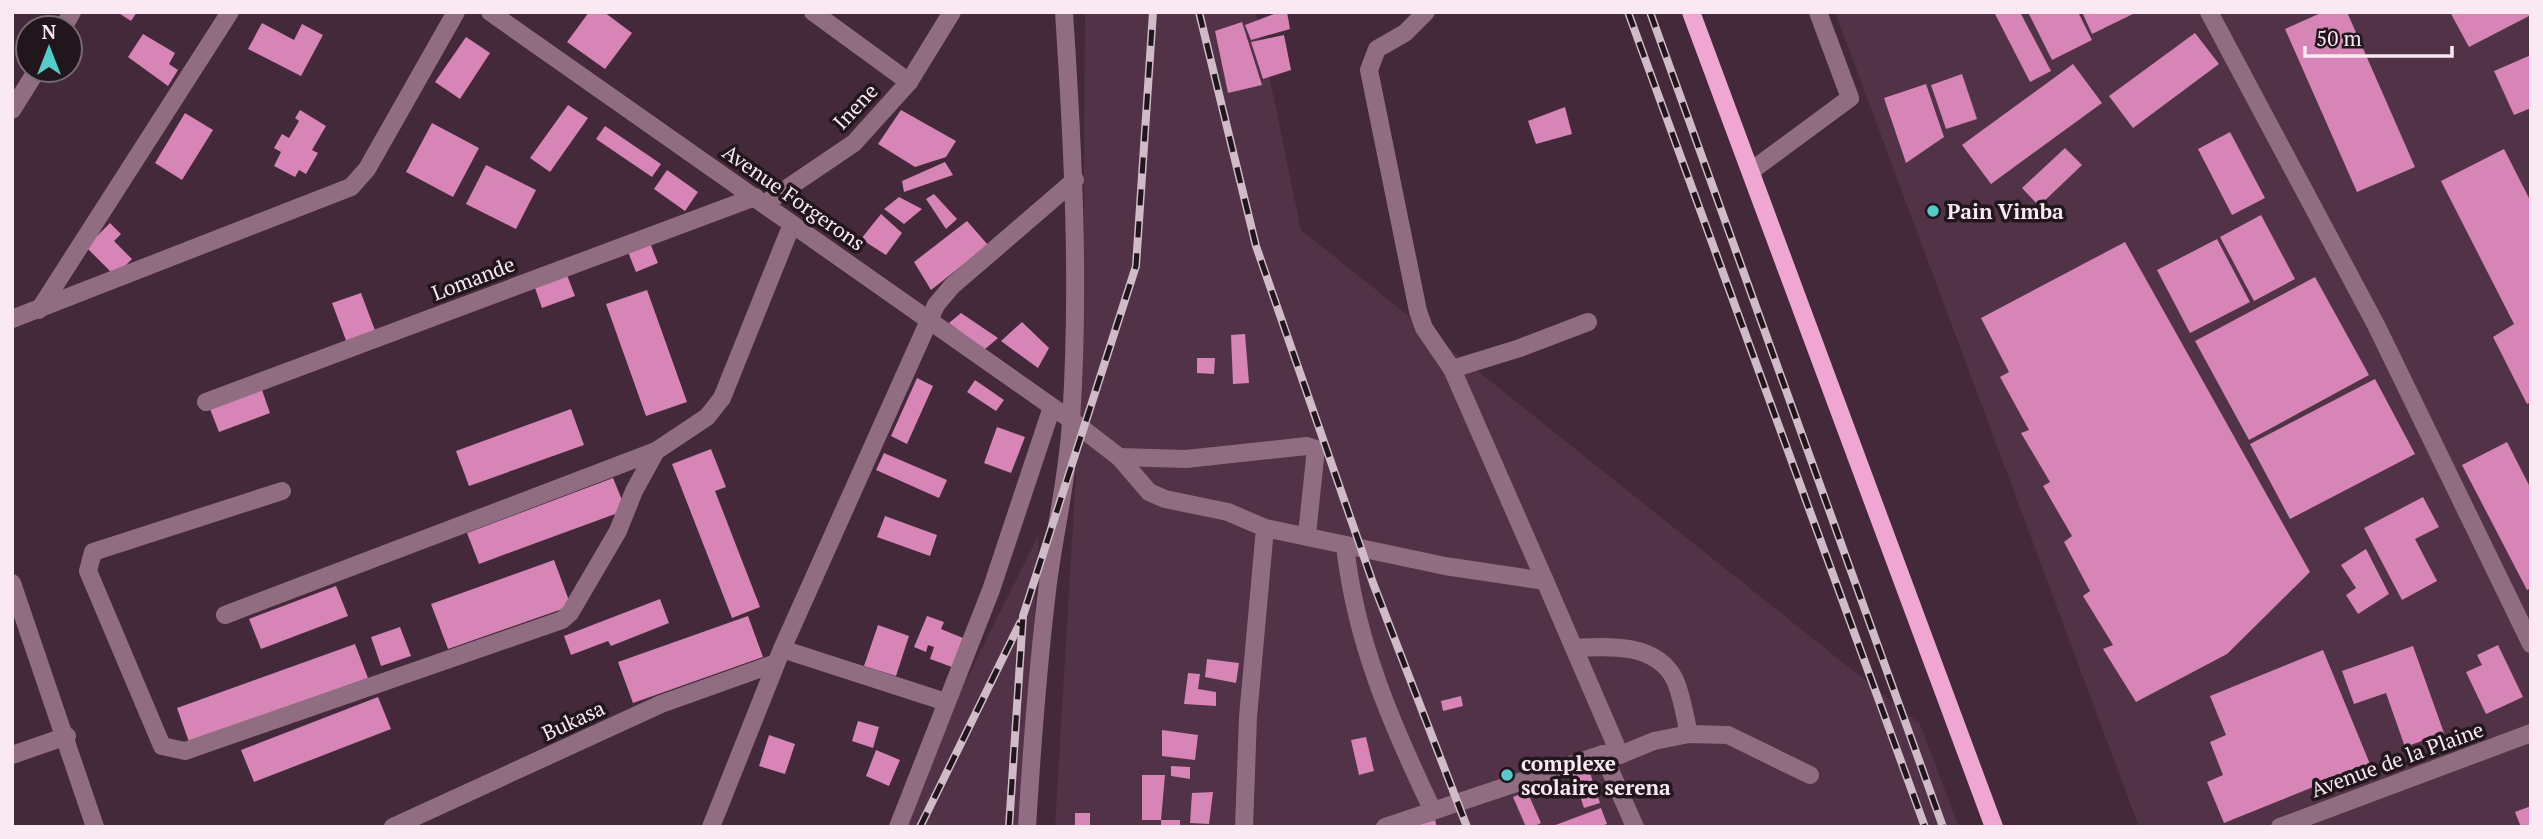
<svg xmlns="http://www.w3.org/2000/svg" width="2543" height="839" font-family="'PT Serif',serif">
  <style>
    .built { fill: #523246 }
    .building { fill: #d784b7 }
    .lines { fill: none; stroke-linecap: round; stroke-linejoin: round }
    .minor { stroke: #916d82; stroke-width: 18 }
    .major { stroke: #efa6d2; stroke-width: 18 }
    .rail-casing { stroke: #cfbcc7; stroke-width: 8 }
    .rail { stroke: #22161d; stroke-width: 5; stroke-dasharray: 16; stroke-linecap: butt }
    .poi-dot { fill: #53cdca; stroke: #22161d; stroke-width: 2.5 }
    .labels { text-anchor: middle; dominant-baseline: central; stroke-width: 7; stroke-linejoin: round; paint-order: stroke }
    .street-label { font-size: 21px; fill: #fae9f3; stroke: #22161d }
    .poi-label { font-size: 21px; font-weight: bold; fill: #fae9f3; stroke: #22161d; text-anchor: start }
  </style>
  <rect width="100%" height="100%" fill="#432939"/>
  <!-- built -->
  <g class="built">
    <path d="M1085,12H1256L1301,230L1920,724L1959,827H1055L1083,355Z"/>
    <path d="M1835,12H2531V827H2139Z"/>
    <path d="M1039,534L1023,827H893Z"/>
  </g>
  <!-- building -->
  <g class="building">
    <path d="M117,12H137L131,21Z"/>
    <path d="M589,12H604L632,33L605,69L567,42Z"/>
    <path d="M1279,12H1287L1290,29L1251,40L1245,25Z"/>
    <path d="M1994,12H2020L2051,71L2030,82Z"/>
    <path d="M2028,12H2078L2092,40L2052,60Z"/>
    <path d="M2082,12H2137L2092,34Z"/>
    <path d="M2323,12H2347L2415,167L2357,192L2285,29Z"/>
    <path d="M2450,12H2531V15L2469,47Z"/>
    <path d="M1242,22L1262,85L1228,93L1215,31Z"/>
    <path d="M262,23L294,40L302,24L323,35L301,76L248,49Z"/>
    <path d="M2195,33L2219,64L2133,128L2109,96Z"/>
    <path d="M143,34L175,53L169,64L178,70L168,86L128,57Z"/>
    <path d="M1284,35L1291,70L1263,79L1251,42Z"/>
    <path d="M466,37L490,53L460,99L435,82Z"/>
    <path d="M2531,55V108L2514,115L2494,71Z"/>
    <path d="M2073,64L2102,103L1991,184L1962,145Z"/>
    <path d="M1962,74L1977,119L1946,129L1931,85Z"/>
    <path d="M1926,84L1944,137L1906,163L1884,98Z"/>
    <path d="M568,105L588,118L550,172L530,158Z"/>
    <path d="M1565,107L1572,134L1536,144L1528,121Z"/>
    <path d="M300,110L326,126L312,150L318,153L306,174L299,170L295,177L274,166L281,152L274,148L282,134L289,138L299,121L295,118Z"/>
    <path d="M901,110L956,141L946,157L915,167L878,144Z"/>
    <path d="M185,113L213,130L182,180L155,163Z"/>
    <path d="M432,123L479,148L453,197L406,172Z"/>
    <path d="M605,126L661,164L652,177L596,139Z"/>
    <path d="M2230,132L2265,198L2232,215L2198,149Z"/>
    <path d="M2065,148L2082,165L2039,206L2022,188Z"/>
    <path d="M2504,149L2531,202V402L2527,404L2493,337L2514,324L2441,181Z"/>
    <path d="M945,162L953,175L904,192L902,181Z"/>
    <path d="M486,165L536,190L516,229L466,204Z"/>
    <path d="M667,170L698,192L685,211L654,189Z"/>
    <path d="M934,194L957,219L946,229L926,199Z"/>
    <path d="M899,197L922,209L904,224L884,209Z"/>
    <path d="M881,214L902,233L886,255L861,239Z"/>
    <path d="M2261,215L2295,279L2254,301L2220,237Z"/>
    <path d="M967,221L988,245L931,290L914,262Z"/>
    <path d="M110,223L121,234L114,241L132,259L115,276L86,247Z"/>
    <path d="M2217,239L2250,302L2190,333L2157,270Z"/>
    <path d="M2125,242L2310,572L2227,654L2136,702L2103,649L2113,645L2083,596L2090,591L2064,542L2072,536L2043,486L2050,482L2021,433L2029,430L2000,377L2009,372L1981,318Z"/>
    <path d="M650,243L658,263L636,272L628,252Z"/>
    <path d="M567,275L575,296L542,308L535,288Z"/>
    <path d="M2315,277L2369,375L2249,440L2195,341Z"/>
    <path d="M647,290L687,402L646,416L606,304Z"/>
    <path d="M361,293L376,333L347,343L332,303Z"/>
    <path d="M961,313L998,338L984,350L949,323Z"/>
    <path d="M1022,322L1049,348L1038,368L1001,341Z"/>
    <path d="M1245,334L1249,383L1233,384L1231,335Z"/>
    <path d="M1197,358H1215L1214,374L1197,373Z"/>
    <path d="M917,378L933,386L907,444L891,436Z"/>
    <path d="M2375,379L2415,454L2290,519L2250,444Z"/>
    <path d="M975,380L1004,400L996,411L967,392Z"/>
    <path d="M262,390L270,413L219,432L210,409Z"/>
    <path d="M571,409L584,445L469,486L456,451Z"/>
    <path d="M997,427L1025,437L1011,473L984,463Z"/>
    <path d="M2507,442L2531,489V588L2527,590L2462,465Z"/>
    <path d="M711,449L726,487L715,491L760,607L732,618L672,464Z"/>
    <path d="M884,453L947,480L939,498L876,470Z"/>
    <path d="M613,478L626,510L479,564L467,533Z"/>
    <path d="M2423,497L2439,527L2415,539L2437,581L2402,600L2364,528Z"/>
    <path d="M885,516L937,535L930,556L877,537Z"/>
    <path d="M2366,549L2389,594L2358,614L2346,595L2356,588L2341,565Z"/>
    <path d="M554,560L571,606L448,649L431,604Z"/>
    <path d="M336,586L348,616L261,649L249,619Z"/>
    <path d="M660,599L669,623L611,646L608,641L571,655L564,636Z"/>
    <path d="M748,616L763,657L633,703L618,662Z"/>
    <path d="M927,616L944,622L941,629L963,638L952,667L930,659L934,647L928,645L926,652L914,647Z"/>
    <path d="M878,625L909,636L896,676L864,666Z"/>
    <path d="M400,627L411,656L381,666L371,637Z"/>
    <path d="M355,644L368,678L189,742L177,708Z"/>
    <path d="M2498,645L2523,697L2486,714L2466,672L2482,665L2477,655Z"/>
    <path d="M2413,646L2444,733L2405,747L2386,693L2354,704L2342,671Z"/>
    <path d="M2323,650L2370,764L2224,823L2207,782L2223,775L2210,742L2226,735L2210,696Z"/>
    <path d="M1207,659L1239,663L1236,683L1205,677Z"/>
    <path d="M1188,673L1200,674L1198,689L1216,692V706L1184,704Z"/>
    <path d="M1461,696L1463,706L1443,711L1441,701Z"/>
    <path d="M378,697L391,729L254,782L241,750Z"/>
    <path d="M858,721L879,727L873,748L852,741Z"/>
    <path d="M1162,730L1198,735L1195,760L1162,756Z"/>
    <path d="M769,735L795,744L785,774L759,766Z"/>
    <path d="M1366,737L1374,771L1359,775L1351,740Z"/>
    <path d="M876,750L900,760L889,786L866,776Z"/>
    <path d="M1171,766L1190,767V779L1171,776Z"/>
    <path d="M1588,767L1600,803L1584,808L1572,772Z"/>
    <path d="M1142,775H1165L1161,820H1180V827H1161V820H1142Z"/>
    <path d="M1527,791L1541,823L1533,827H1526L1513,797Z"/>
    <path d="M1213,792L1209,824L1190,823L1192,793Z"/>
    <path d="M2531,806V827H2521L2515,812Z"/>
    <path d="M1601,808L1607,824L1598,827H1550Z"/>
    <rect x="1075" y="813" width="15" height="14"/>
    <path d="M1435,820L1437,827H1416L1415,826Z"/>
  </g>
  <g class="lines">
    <!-- minor -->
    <g class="minor">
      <path d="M490,12L1071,420L1119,457L1149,492L1165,499L1228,512L1265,528L1248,717L1244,827"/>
      <path d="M813,12L909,82"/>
      <path d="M1426,12L1405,33L1377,49L1369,70L1418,311L1424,328L1452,369"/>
      <path d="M2209,12L2376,325L2531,644"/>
      <path d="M63,28L72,12"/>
      <path d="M12,110L37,70"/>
      <path d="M1751,171L1850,98L1818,12"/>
      <path d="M764,204L854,143L909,82L952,12"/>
      <path d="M39,310L230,12"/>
      <path d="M12,319L351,187L367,169L456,12"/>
      <path d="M206,402L755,197"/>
      <path d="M1119,457L1186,459L1307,446L1316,449L1307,534"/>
      <path d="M282,491L93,552L88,571L162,746L185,751L562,620L570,613L618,531L634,491L656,451L707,417L722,398L792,224"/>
      <path d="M1265,528L1445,566L1545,581L1620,755"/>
      <path d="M1345,545C1355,640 1391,723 1432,809"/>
      <path d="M1545,581L1452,369L1520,348L1588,322"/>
      <path d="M12,583L95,827"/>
      <path d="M225,615L656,451"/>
      <path d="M1575,648C1609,646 1657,643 1675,680C1682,696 1685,717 1689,734"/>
      <path d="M782,649L946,702"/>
      <path d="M1603,754L1635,827"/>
      <path d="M12,755L67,736"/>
      <path d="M393,827L661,704L776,663"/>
      <path d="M711,827L782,649L936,305L952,286L1075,180"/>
      <path d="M898,827L991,590L1052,407"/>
      <path d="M1027,827C1032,745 1038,664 1048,583C1055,529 1068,476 1071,421C1080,284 1073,149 1064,12"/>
      <path d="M1385,827L1603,754L1620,755L1654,741L1689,734L1728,735L1810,775"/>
      <path d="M2280,827L2531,733"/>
    </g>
    <!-- major -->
    <path class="major" d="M1691,12L1994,827"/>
    <defs>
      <g id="rail">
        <path d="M1199,12L1256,246L1373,583L1467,827"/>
        <path d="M1628,12L1925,827"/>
        <path d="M1650,12L1943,827"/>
        <path d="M920,827L1020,623"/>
        <path d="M1009,827L1023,616L1136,266L1153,12"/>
      </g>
    </defs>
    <!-- rail casing -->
    <use href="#rail" class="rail-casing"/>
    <!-- rail -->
    <use href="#rail" class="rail"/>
  </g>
  <!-- markers -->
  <g class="poi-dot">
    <circle cx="1933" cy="211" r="7"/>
    <circle cx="1507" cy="775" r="7"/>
  </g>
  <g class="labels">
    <!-- street labels -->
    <g class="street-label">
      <text transform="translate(855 106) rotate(-47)">Inene</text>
      <text transform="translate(794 197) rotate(35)">Avenue Forgerons</text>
      <text transform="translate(473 278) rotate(-21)">Lomande</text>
      <text transform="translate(573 720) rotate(-25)">Bukasa</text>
      <text transform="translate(2397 759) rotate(-20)">Avenue de la Plaine</text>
    </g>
    <!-- poi labels -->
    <g class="poi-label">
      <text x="1947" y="211">Pain Vimba</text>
      <text x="1521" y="763">complexe<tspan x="1521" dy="24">scolaire serena</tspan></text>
    </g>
  </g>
  <!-- border -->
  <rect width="2543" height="839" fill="none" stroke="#fae9f3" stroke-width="28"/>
  <!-- north arrow -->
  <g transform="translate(49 49)"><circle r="33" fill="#22161d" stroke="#786a73" stroke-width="2"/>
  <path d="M0-5L12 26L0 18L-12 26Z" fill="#53cdca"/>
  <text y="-10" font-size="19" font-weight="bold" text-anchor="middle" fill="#fae9f3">N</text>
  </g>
  <!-- scale -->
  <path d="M2305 46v10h147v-10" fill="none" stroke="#fae9f3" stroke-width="3.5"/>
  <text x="2316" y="46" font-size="21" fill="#fae9f3" stroke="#22161d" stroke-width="5" paint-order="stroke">50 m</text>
</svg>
